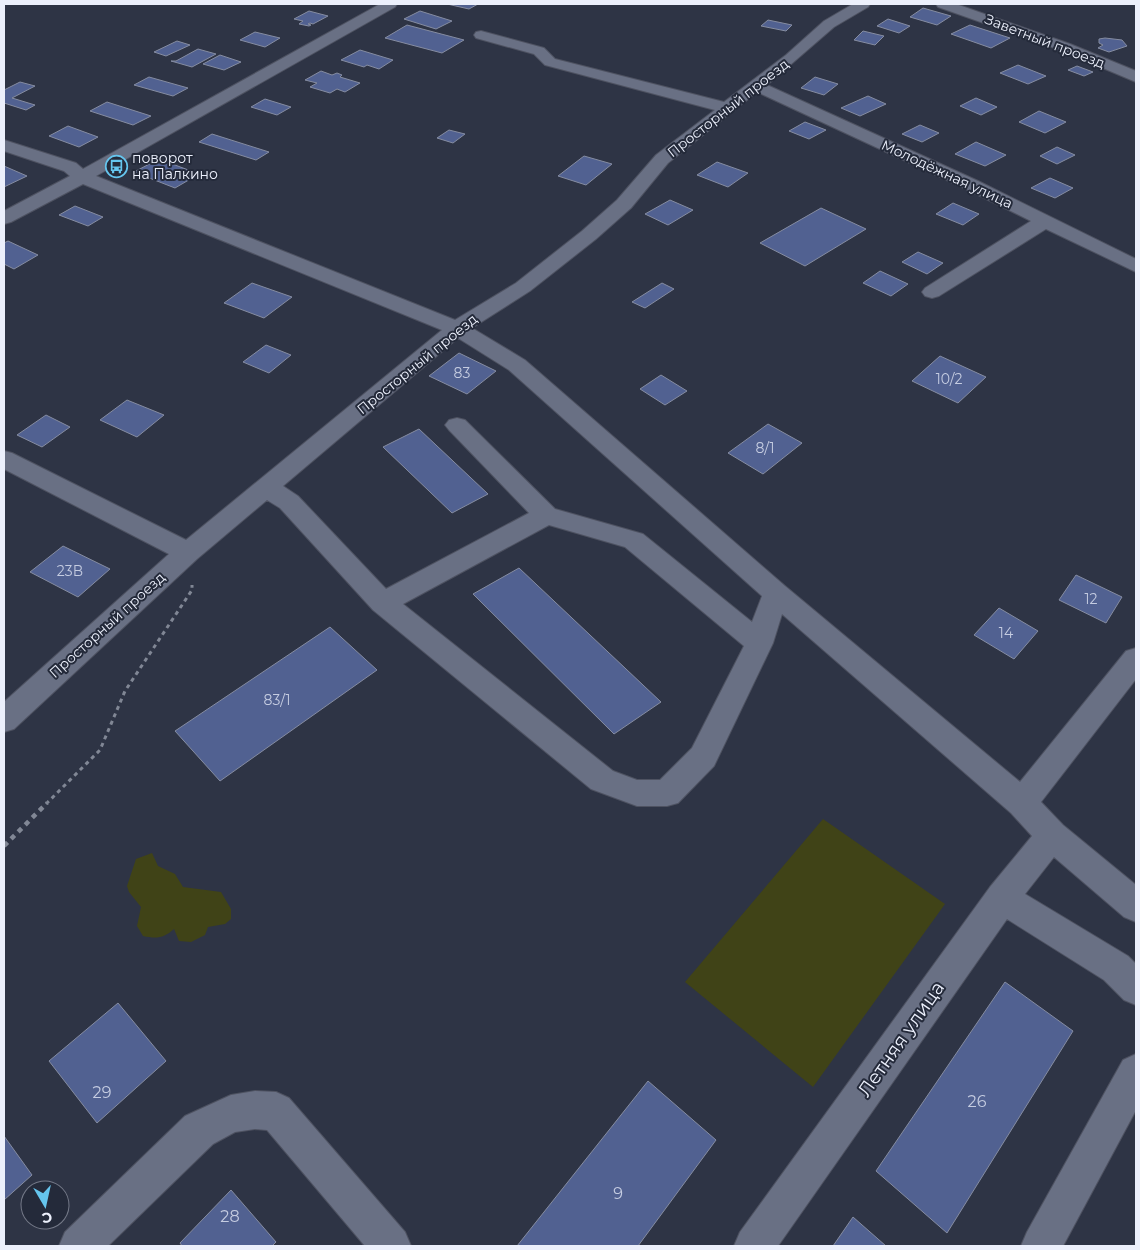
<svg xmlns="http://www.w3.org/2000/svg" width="1140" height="1250" font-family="Montserrat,sans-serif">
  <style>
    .green { fill: #404317 }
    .building { fill: #516191; stroke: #858ca1 }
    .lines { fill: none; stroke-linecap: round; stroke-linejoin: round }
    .minor-casing { stroke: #4e5261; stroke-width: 2 }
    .path-far1 { stroke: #818795; stroke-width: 3; stroke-dasharray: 4 4; stroke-linecap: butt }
    .path { stroke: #818795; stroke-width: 4.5; stroke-dasharray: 5 5; stroke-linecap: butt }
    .minor { fill: #697084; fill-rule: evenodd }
    .labels { text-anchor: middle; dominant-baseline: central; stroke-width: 4; stroke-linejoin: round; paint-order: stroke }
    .far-street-label { font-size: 14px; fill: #ecf0fc; stroke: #242a3a }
    .far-poi-label { font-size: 14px; fill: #ecf0fc; stroke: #242a3a; text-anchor: start }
    .number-label { font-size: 14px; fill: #c5cce1 }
    .near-number-label { font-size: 16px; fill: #c5cce1 }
    .near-street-label { font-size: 19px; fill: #ecf0fc; stroke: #242a3a }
  </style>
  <rect width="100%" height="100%" fill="#2e3445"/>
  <!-- green -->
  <g class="green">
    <path d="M823,819L945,904L813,1087L685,982Z"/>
    <path d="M152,853L158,866L175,874L183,887L221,892L231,909V919L225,924L208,927L205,935L191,942L179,941L174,929C164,938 157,939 143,936L137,926L141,907L129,892L127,886L136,859Z"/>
  </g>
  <!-- building -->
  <g class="building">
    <path d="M447,4H478L469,9Z"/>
    <path d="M923,8L951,16L937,25L910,17Z"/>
    <path d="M309,11L328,16L313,24L310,23L308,24L311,25L309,26L299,24L303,21L294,19Z"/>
    <path d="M420,11L452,21L436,29L404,19Z"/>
    <path d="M888,19L910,26L899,33L877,26Z"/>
    <path d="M768,20L792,25L786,31L761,26Z"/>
    <path d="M407,25L464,40L442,53L385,38Z"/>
    <path d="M970,25L1010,38L991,48L951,34Z"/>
    <path d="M863,31L884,36L875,45L854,40Z"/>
    <path d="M255,32L280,38L265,47L240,40Z"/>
    <path d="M1105,38L1122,40L1127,46L1109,52L1098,48L1103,45L1099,43V39Z"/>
    <path d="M177,41L190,45L166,56L154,52Z"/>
    <path d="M198,49L216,54L192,67L171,61H176Z"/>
    <path d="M360,50L393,60L379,69L367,65L364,67L341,60Z"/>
    <path d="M220,55L241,62L224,70L203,64Z"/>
    <path d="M1018,65L1046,76L1028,84L1000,73Z"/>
    <path d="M1077,66L1093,72L1084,76L1068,70Z"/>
    <path d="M321,71L332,75L337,73L342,75L340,77L360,83L345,92L337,89L330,93L310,87L317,83L305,80Z"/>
    <path d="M149,77L188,88L173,96L134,85Z"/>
    <path d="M815,77L838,84L824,95L801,88Z"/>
    <path d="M20,82L35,86L12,98L35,105L26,110L4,103V90Z"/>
    <path d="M868,96L886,104L860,116L841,108Z"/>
    <path d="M976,98L997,107L981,115L960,106Z"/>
    <path d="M265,99L291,107L277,115L251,107Z"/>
    <path d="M107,102L151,116L133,125L90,111Z"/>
    <path d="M1039,111L1066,122L1045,133L1019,122Z"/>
    <path d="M805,122L826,130L809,139L789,131Z"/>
    <path d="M920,125L939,133L922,142L902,134Z"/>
    <path d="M68,126L98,137L79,147L49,136Z"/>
    <path d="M449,130L465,134L453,143L437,138Z"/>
    <path d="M212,134L269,152L256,160L199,142Z"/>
    <path d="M976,142L1006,155L985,166L955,154Z"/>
    <path d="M1057,147L1075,155L1057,164L1040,156Z"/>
    <path d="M584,156L612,164L586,185L558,176Z"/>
    <path d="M159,159L199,174L175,188L134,172Z"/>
    <path d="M717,162L748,173L728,187L697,175Z"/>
    <path d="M4,166L27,176L4,187Z"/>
    <path d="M1050,178L1073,188L1055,198L1031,188Z"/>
    <path d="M670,200L693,210L668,225L645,214Z"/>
    <path d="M953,203L979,214L963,225L936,214Z"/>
    <path d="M75,206L103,217L88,226L59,215Z"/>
    <path d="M821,208L866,229L805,266L760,243Z"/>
    <path d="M8,241L38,255L14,269L4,264V243Z"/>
    <path d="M918,252L943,263L927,274L902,262Z"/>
    <path d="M880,271L908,284L891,296L863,283Z"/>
    <path d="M252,283L292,297L264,318L224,303Z"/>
    <path d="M662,283L674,289L645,308L632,302Z"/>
    <path d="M266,345L291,355L269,373L243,362Z"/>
    <path d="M459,353L496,371L467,394L429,376Z"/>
    <path d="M940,356L986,377L958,403L912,381Z"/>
    <path d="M661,375L687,391L665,405L640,389Z"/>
    <path d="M127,400L164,415L137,437L100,420Z"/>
    <path d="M46,415L70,427L42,447L17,435Z"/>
    <path d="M768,424L802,443L763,474L728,453Z"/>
    <path d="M419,429L488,494L452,513L383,447Z"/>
    <path d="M63,546L110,569L78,597L30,572Z"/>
    <path d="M519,568L661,702L614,734L473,594Z"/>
    <path d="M1076,575L1122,597L1106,623L1059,600Z"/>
    <path d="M999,608L1038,631L1014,659L974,635Z"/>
    <path d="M330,627L377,670L220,781L175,731Z"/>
    <path d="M1005,982L1073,1031L947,1233L876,1171Z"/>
    <path d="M118,1003L166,1061L97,1123L49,1061Z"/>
    <path d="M648,1081L716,1140L638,1246H517Z"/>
    <path d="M4,1136L32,1175L4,1200Z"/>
    <path d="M231,1190L276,1242L272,1246H182L180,1243Z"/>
    <path d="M853,1217L886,1246H833Z"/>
  </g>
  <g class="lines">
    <defs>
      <g id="minor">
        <path d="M380,4H397L395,7L96,176L455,320L516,283L582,231L617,200L656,155L715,110L545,65L534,54L476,38L474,35L476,32L481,31L544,48L555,59L724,102L786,55L824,21L853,4H870L868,7L834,27L767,85L978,181L1136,259V272L1046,229L939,296L932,298L925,296L922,292L925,288L1031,221L966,189L757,92L668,163L631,208L596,239L530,291L472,328L525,360L785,586L1020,782L1126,651L1136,648V679L1041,802L1063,825L1136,885V922L1124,917L1054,857L1025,894L1128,956L1136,964V1005L1124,1000L1104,980L1007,919L778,1246H734L740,1232L990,887L1032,836L1011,813L782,614L773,643L714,766L678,803L667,806H637L591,789L373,610L280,508L267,500L197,559L14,729L4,732V702L169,554L4,469V451L12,453L186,540L442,330L83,184L11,222L4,224V211L70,176L64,171L4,151V140L76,163L83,169ZM458,338L509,370L762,596L752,622L643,534L555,509L465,420L457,418L449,420L445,425L449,430L529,513L386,589L298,496L283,486ZM549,525L625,547L744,646L692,748L660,780H637L613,771L403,604Z"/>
        <path d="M936,4H956L1070,44L1136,71V82L1060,50L938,7Z"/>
        <path d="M1136,1054V1110L1063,1246H1021L1027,1232L1123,1060Z"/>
        <path d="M255,1091L276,1092L289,1098L405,1232L411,1246H365L267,1130L255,1129L235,1132L213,1144L108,1246H59L65,1232L185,1116L231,1095Z"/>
      </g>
    </defs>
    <!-- minor casing -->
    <use href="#minor" class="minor-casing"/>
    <!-- path-far1 -->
    <path class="path-far1" d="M46,804L100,750L125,691L192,590V585"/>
    <!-- path -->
    <path class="path" d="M4,846L47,803"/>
    <!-- minor -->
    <use href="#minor" class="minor"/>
  </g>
  <!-- icons -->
  <defs>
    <symbol id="bus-ring" viewBox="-11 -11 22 22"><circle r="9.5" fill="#242a3a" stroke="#65c5ee" stroke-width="1.5"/><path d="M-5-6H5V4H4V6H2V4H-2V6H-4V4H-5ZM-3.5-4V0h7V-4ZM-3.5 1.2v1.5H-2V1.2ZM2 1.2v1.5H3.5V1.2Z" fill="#65c5ee"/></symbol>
  </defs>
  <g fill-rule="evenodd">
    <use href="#bus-ring" x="104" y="154" width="25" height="25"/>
  </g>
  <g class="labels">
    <!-- far-street labels -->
    <g class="far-street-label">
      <text transform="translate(1045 41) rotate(21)">Заветный проезд</text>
      <text transform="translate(728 108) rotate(-38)">Просторный проезд</text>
      <text transform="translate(947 174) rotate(25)">Молодёжная улица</text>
      <text transform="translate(417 364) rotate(-39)">Просторный проезд</text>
      <text transform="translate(107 625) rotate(-42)">Просторный проезд</text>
    </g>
    <!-- far-poi labels -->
    <g class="far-poi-label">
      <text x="132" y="158">поворот<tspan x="132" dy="16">на Палкино</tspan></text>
    </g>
    <!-- number labels -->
    <g class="number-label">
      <text x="462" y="373">83</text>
      <text x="949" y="379">10/2</text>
      <text x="765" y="448">8/1</text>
      <text x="70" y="571">23В</text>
      <text x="1091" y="599">12</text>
      <text x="1006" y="633">14</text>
      <text x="277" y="700">83/1</text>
    </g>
    <!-- near-number labels -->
    <g class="near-number-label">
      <text x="102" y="1092">29</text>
      <text x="977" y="1101">26</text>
      <text x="618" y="1193">9</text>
      <text x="230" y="1216">28</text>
    </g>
    <!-- near-street labels -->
    <g class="near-street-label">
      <text transform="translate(901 1039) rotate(-55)">Летняя улица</text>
    </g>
  </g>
  <!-- border -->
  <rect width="1140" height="1250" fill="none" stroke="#ecf0fc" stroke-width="10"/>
  <!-- north arrow -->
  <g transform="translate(45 1205) rotate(171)"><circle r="24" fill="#242a3a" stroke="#747988"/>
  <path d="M0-4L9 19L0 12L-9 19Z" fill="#65c5ee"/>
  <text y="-8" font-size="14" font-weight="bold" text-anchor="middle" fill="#ecf0fc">С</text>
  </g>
</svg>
